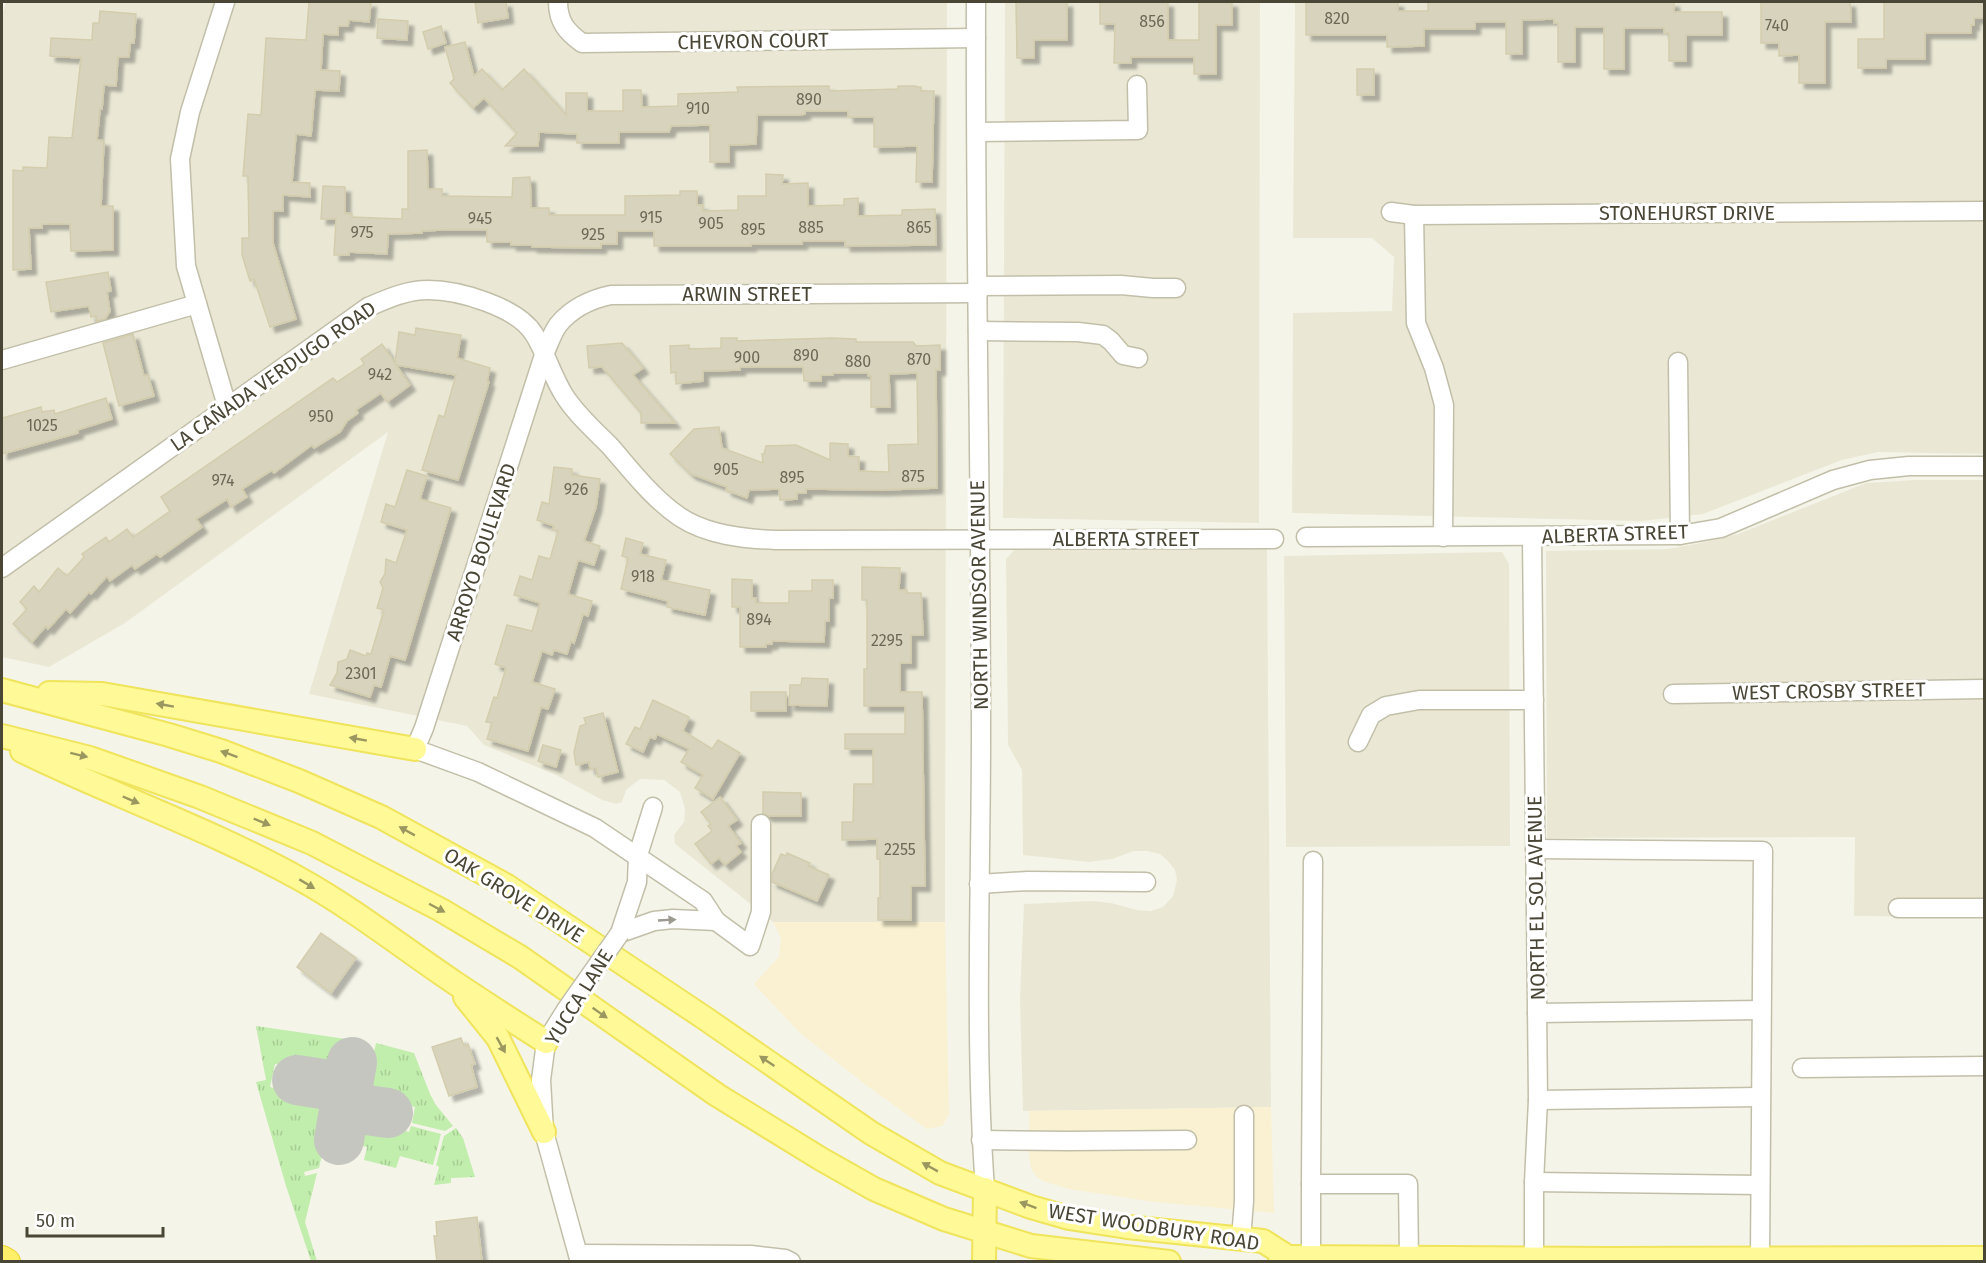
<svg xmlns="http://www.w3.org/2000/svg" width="1986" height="1263" font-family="'Fira Sans',sans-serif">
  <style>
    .residential { fill: #eae8d5 }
    .commercial { fill: #f9f1d1 }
    .grass { fill: url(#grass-tufts) }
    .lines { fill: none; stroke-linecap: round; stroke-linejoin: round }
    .taxiway { stroke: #c6c6c0; stroke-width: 50 }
    .building { fill: #d8d3bc; stroke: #d3cdae; stroke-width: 1.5; filter: url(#shadow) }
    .minor-casing { stroke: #c2bfa9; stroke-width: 21 }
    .major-casing { stroke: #efe45c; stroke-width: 26 }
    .highway-casing { stroke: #ecd12b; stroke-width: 28 }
    .minor { stroke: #fff; stroke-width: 18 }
    .major { stroke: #fff997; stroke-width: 22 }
    .highway { stroke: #ffef69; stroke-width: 26 }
    .minor-bridge-casing { stroke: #c2bfa9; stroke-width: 21; stroke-linecap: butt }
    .minor-bridge { stroke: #fff; stroke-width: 18 }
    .oneway { fill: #9b9761 }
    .oneway2 { fill: #9b9990 }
    .labels { text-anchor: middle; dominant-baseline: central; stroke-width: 6; stroke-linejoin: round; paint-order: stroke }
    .number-label { font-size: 16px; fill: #6d6957 }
    .street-label { font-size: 20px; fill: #494635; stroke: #fff }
  </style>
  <defs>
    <pattern id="grass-tufts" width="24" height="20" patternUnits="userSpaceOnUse" patternTransform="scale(1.5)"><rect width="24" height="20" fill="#c1edad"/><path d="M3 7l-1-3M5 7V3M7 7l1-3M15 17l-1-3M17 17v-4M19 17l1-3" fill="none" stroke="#a7cd95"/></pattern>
    <filter id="shadow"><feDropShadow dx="5.5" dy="5.5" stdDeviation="1.5" flood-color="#0004"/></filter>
  </defs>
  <rect width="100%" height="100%" fill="#f5f4e8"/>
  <!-- residential -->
  <g class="residential">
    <path d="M6,2H947L945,922H773L675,844L674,835L684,822L685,809L680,792L664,780L640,779L626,790L622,802L616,804L602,800L556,775L484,745L467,726L309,694L388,432L125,623L49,667L2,657V15Z"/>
    <path d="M1005,2H1260L1259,523L1003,518Z"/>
    <path d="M1295,2H1984V454L1878,452L1842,460L1703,514L1641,521L1292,513L1293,313L1392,311L1394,257L1372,238H1293Z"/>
    <path d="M1915,480H1984V917L1854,916L1855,837L1547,838L1546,551L1668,549L1701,543L1738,534L1866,483Z"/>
    <path d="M1267,549L1271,1107L1023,1111L1020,998L1024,904L1093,901L1111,903L1137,910L1151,911L1163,907L1173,896L1177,880L1175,870L1168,861L1160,854L1147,851H1134L1112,859L1089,862L1023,855L1022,770L1008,745L1006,559L1014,550Z"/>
    <path d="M1502,552L1509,564L1510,846L1286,847L1284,556Z"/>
  </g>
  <!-- commercial -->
  <g class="commercial">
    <path d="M773,922H945L949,1115L942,1126L927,1129L866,1085L800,1033L754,984L779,957L781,937Z"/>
    <path d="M1271,1107L1274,1213L1155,1202L1069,1189L1043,1181L1036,1176L1031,1168L1029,1157V1111Z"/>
  </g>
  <!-- grass -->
  <g class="grass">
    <path d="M256,1026L346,1039L342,1060L345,1061L342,1080L337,1083L298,1076L299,1069L275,1064L270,1087L294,1092L296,1084L335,1090L339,1095L332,1139L326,1137L319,1168L304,1172L305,1176L317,1173L305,1222L317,1261H311L286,1186L256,1082L266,1080Z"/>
    <path d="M376,1043L414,1053L430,1094L436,1105L453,1126L445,1131L412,1123L415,1107L392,1101L389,1110L358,1105L353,1100L359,1064L371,1066Z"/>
    <path d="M357,1113L387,1118L385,1125L409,1132L411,1126L441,1134L433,1165L400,1156L396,1168L364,1160L367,1147L347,1142L351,1116Z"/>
    <path d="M456,1128L463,1138L475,1177L451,1178V1183L434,1185L439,1167L436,1165L444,1136Z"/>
  </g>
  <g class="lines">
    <!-- taxiway -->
    <g class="taxiway">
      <path d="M297,1080L348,1088"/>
      <path d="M345,1107L388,1113"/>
      <path d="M339,1140L352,1062"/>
    </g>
  </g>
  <!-- building -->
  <g class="building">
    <path d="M309,2H371L369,22L349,20L348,26H338V35L323,34L321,70L340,71L339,91L315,90L311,136L296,134L292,182L310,183V197L283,195V211H273V243L296,319L270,327L254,279L250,281L242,255V238H249L248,176H243L248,114L261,115L266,38L306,40Z"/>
    <path d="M475,2H506L508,18L478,23Z"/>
    <path d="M1016,2H1067V40H1034V58H1017Z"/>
    <path d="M1100,2H1168V40H1199V2H1232V25H1216V74H1194V57H1131V63H1114L1115,24H1100Z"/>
    <path d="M1306,2H1398V11H1428V2H1674V12H1722V35H1686V61H1669V33H1664V28H1624V69H1604V27H1575V62H1558V23H1554V19L1522,20V54H1506V22H1475V29H1424V46L1387,47V35H1306Z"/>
    <path d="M1761,2H1850L1851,22H1825V83H1799V55L1779,56V43H1761Z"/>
    <path d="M1884,2H1984V18H1974V25H1971V33H1925V59H1886V68H1858V39H1884Z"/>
    <path d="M100,11L136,14L134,43H130L129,57H118L116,86L104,85L102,109H100L97,140L104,141L101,206H113V250L71,251L70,224H42V228H29L31,269L13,270V170L23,171V167L47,168L49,137L72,138L81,58L50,56L51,38L92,40L93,23H99Z"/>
    <path d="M378,19L408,21L407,40L377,38Z"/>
    <path d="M441,26L446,43L428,49L423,32Z"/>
    <path d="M465,42L474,76L482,69L502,90L524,69L566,115V93H587V111H623V90H641L642,107L678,106V94L738,92L737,87L829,86V91L898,89V86H916V87H921V91H934L932,182H916L917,146L874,147V117H848V111H805V114L798,115H757L756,144L729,145V162H710V125L671,126L669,132H619V143H577V134L539,132L538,146H505L517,133L484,98L473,108L450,83L454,79L445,47Z"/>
    <rect x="1357" y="69" width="17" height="26"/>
    <path d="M427,150L428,189H442V196L512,197L513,178L530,177L531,208H549V215H625V196L680,195V191H697V205H703V211L738,210V196H766V174L783,175L782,184L808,183V206L844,205V199L858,198V216L902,215V210L935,209L936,245L845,246V241H802V244H751V246H654V231H617V244H601V248L532,247V245H511V242H487V230H442L422,231V233L388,234L387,254L349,252V255H334L336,219H321L323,186L345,187V213L352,214V217L402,219V209H408V151Z"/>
    <path d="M108,272L111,291L107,292L110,311L105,319L97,321L96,316L91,317L89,306L51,312L46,282Z"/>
    <path d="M416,328L461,335L457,358L490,368L487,381L489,382L458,480L422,470L439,415L444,417L456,375L396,365L410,385L387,402L381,393L356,410L358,413L347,421L340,432L314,448L312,445L274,473L272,470L242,489L247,497L231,507L227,499L196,519L202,527L160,557L157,554L135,569L132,565L110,581L107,576L91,594L89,592L70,613L66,609L48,629L46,626L32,642L13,624L27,609L20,602L34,586L39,592L58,568L67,576L84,557L82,554L106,537L109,542L127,529L133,537L170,511L161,497L333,378L337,382L364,364L361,359L382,344L395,363L399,332L415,335Z"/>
    <path d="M133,334L144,376L148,375L154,396L119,406L103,343Z"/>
    <path d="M721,338H737V341L832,338L856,339V342H913L916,346L940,345V370H936L937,488L882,490L806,489V493H797V499L780,500L779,489L749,490L747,498L726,490L727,487L691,474L670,454L694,429L719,427L722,448L763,463L762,454H764L766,446L796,445L830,460V443L848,444V456L859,457V471L889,472L888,445L918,444L917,373L889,374L890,407H871V376H868V373H833V375H821V381H804L803,367H740V370L703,371V381L676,384V372L671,373L670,346L689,345V349L721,348Z"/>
    <path d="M622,343L643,368L633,375L675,423H641V413L602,367L589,368L587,346Z"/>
    <path d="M106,398L112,419L77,430L78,433L2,454V418L41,407L42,412L54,410L55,414Z"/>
    <path d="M554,467L572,469V475L600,479L596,507L584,541L600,546L594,565L578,560L568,594L592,601L588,616L583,614L574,643L571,641L567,654L554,650L552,655L542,651L532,682L555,689L548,709L541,707L528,751L487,739L492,723L486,722L494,697L497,698L506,668L495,664L507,625L532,631L540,603L514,595L520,576L532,580L539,556L550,559L558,531L552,530L554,526L537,520L542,502L549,504Z"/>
    <path d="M407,470L427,476L420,499L451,508L405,660L390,656L381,687L374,685L370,697L330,685L337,673L338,662L347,659L350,650L366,656L367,653L371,654L384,610L377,608L383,588L380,582L385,574L386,559L396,563L407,530L381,522L386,504L395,507Z"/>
    <path d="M626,538L643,543L640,554L666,560L661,580L710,590L705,615L667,607L668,601L621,589L628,558L622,556Z"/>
    <path d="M862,567L900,568L899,590H907V593H921L923,635H911V663H900V692H922L925,886H911V920H878V898H880V859H877V839L842,840V822H853L854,784H873V749H845V734H905V706H864V669H867V600H862Z"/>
    <path d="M732,579L752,580V598H756V603H789V591H812V580H833V598H829V621H825L824,642L772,641V644H766V647H740V607H732Z"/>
    <path d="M802,678L828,679L827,706L789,705L790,685H801Z"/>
    <rect x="751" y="692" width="35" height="19"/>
    <path d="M653,700L689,717L683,731L712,749L718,740L740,753L713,799L695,788L703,775L681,762L689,749L657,734L655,739L650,737L643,752L626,744L635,727L640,729Z"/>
    <path d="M603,713L618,772L598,777L596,768L590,769L589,762L576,765L574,752L580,726L586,724L584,718Z"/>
    <path d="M543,745L561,750L556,767L538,761Z"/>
    <path d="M763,792L801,793V816H768L763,813Z"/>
    <path d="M720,797L737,820L728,826L741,843L736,846L741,852L725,865L719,858L711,864L695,844L712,831L708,826L711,824L701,812Z"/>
    <path d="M787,853L810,863L808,866L829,875L817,901L772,882V874L781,854L786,856Z"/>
    <path d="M321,933L356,958L331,993L297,967Z"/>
    <path d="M461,1038L464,1046L468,1044L475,1064L471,1065L477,1087L449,1096L432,1047Z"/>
    <path d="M477,1217L482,1262H437L434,1236H437L436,1222Z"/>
  </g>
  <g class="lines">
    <defs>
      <g id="minor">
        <path d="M225,2L190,112L180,159L186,266L227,406"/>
        <path d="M558,2C558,22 567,32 582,43L976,38"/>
        <path d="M976,2C975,246 981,491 981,735C981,886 974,1038 985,1189"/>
        <path d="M977,132L1138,130L1137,85"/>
        <path d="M1391,212L1414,215L1984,211"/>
        <path d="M1414,215L1416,323L1434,368L1444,405L1443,537"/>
        <path d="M978,286L1121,285L1153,288H1176"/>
        <path d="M978,331L1078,332L1103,335L1111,341L1123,355L1138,358"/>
        <path d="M2,360L197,304"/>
        <path d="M1678,362L1680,535"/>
        <path d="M1306,537L1680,535L1721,528L1833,480L1870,470L1909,466H1984"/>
        <path d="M1532,537L1538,1100L1534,1182V1258"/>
        <path d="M2,568L368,307C387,299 406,290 428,290C459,290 517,307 534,334C546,353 552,376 564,395C575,413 595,431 610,446C631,470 653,499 680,517C707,535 744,539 776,540L1274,539"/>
        <path d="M1673,694L1984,689"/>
        <path d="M1358,742L1371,715L1386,706L1419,700H1534"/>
        <path d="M761,824V912L750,946L716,921L703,901L595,828L478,772L415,749L424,728L544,355C548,346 552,333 558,325C571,309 591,299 611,295L978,293"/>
        <path d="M1535,849L1763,851L1760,1259"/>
        <path d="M979,884L1027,881L1146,882"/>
        <path d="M1898,908H1984"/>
        <path d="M620,933L637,882L638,855L653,807"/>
        <path d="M620,933L654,921L673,919L716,921"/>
        <path d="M566,1010L546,1042L541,1080L544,1132L580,1262"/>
        <path d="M1537,1013L1761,1010"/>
        <path d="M1802,1068L1984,1066"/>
        <path d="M1538,1100L1760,1097"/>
        <path d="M981,1140L1068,1141L1187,1140"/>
        <path d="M1534,1182L1760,1185"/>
        <path d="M1311,1184L1313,861"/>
        <path d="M1241,1239L1244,1201V1115"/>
        <path d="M578,1254L751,1255L785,1259L791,1262"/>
        <path d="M1311,1258V1184H1408L1409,1259"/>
      </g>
      <g id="major">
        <path d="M2,690L169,735L221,751L299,781L381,817L507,886L706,1019L871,1133L940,1173L1031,1207L1069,1218L1127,1227L1263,1241L1288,1257"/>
        <path d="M49,693L102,694L415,749"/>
        <path d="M2,736L90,758L200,797L312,843L441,910L520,957L717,1095L821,1159L874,1189L944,1219L1031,1246L1169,1262"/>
        <path d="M22,751C114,796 210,829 300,879C354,909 403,948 455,983C485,1003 516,1023 546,1042"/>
        <path d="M465,997L498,1038L544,1132"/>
        <path d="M984,1262L985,1189"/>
        <path d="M1280,1262L1288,1257L1608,1259L1984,1258"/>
      </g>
      <path id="highway" d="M2,1259L7,1262"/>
    </defs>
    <!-- minor casing -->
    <use href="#minor" class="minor-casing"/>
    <!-- major casing -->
    <use href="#major" class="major-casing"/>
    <!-- highway casing -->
    <use href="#highway" class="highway-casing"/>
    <!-- minor -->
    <use href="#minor" class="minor"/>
    <!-- major -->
    <use href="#major" class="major"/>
    <!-- highway -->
    <use href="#highway" class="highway"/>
    <defs>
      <path id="minor-bridge" d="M566,1010L620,933"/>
    </defs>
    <!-- minor-bridge casing -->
    <use href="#minor-bridge" class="minor-bridge-casing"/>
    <!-- minor-bridge -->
    <use href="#minor-bridge" class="minor-bridge"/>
  </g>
  <!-- one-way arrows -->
  <defs><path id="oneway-solid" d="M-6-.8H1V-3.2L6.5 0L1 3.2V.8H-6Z" transform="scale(1.5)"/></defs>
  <g class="oneway">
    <use href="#oneway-solid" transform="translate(165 705) rotate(-170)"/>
    <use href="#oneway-solid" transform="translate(358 739) rotate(-170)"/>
    <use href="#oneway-solid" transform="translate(229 754) rotate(-160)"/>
    <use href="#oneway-solid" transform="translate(79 755) rotate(14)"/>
    <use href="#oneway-solid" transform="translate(131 800) rotate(23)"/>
    <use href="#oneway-solid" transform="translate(262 822) rotate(22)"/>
    <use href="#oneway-solid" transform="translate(407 831) rotate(-151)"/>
    <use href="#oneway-solid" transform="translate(307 884) rotate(31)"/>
    <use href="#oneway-solid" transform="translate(437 908) rotate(28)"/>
    <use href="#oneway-solid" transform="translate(600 1013) rotate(35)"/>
    <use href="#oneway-solid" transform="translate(501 1045) rotate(61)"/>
    <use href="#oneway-solid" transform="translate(767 1061) rotate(-146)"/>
    <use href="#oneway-solid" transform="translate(930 1167) rotate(-151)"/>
    <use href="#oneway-solid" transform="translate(1028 1205) rotate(-160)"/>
  </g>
  <use class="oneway2" href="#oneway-solid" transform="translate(667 920) rotate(-3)"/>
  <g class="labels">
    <!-- number labels -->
    <g class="number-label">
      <text x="1337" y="18">820</text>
      <text x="1152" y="21">856</text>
      <text x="1777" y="25">740</text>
      <text x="809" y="99">890</text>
      <text x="698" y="108">910</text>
      <text x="651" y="217">915</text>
      <text x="480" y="218">945</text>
      <text x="711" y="223">905</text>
      <text x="811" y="227">885</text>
      <text x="919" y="227">865</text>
      <text x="753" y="229">895</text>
      <text x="362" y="232">975</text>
      <text x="593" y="234">925</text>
      <text x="806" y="355">890</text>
      <text x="747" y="357">900</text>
      <text x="919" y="359">870</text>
      <text x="858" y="361">880</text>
      <text x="380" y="374">942</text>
      <text x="321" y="416">950</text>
      <text x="42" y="425">1025</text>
      <text x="726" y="469">905</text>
      <text x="913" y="476">875</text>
      <text x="792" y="477">895</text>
      <text x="223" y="480">974</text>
      <text x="576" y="489">926</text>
      <text x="643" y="576">918</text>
      <text x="759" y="619">894</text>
      <text x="887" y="640">2295</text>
      <text x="361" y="673">2301</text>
      <text x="900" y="849">2255</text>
    </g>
    <!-- street labels -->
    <g class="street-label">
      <text transform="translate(753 41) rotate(-1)">CHEVRON COURT</text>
      <text x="1687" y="213">STONEHURST DRIVE</text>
      <text x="747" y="294">ARWIN STREET</text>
      <text transform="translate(273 376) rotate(-35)">LA CAÑADA VERDUGO ROAD</text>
      <text transform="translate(1615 534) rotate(-2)">ALBERTA STREET</text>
      <text x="1126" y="539">ALBERTA STREET</text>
      <text transform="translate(481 552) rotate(-72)">ARROYO BOULEVARD</text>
      <text transform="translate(979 595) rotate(-91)">NORTH WINDSOR AVENUE</text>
      <text transform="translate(1829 691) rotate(-1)">WEST CROSBY STREET</text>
      <text transform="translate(514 895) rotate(32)">OAK GROVE DRIVE</text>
      <text transform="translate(1536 898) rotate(-91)">NORTH EL SOL AVENUE</text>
      <text transform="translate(579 997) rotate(-58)">YUCCA LANE</text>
      <text transform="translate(1154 1227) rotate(9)">WEST WOODBURY ROAD</text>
    </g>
  </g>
  <!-- border -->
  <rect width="1986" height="1263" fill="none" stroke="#494635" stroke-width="6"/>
  <!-- scale -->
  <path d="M27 1227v9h136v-9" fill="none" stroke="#494635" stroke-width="3"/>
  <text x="36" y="1227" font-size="18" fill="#494635" stroke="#ffffff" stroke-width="4.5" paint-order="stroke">50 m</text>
</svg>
